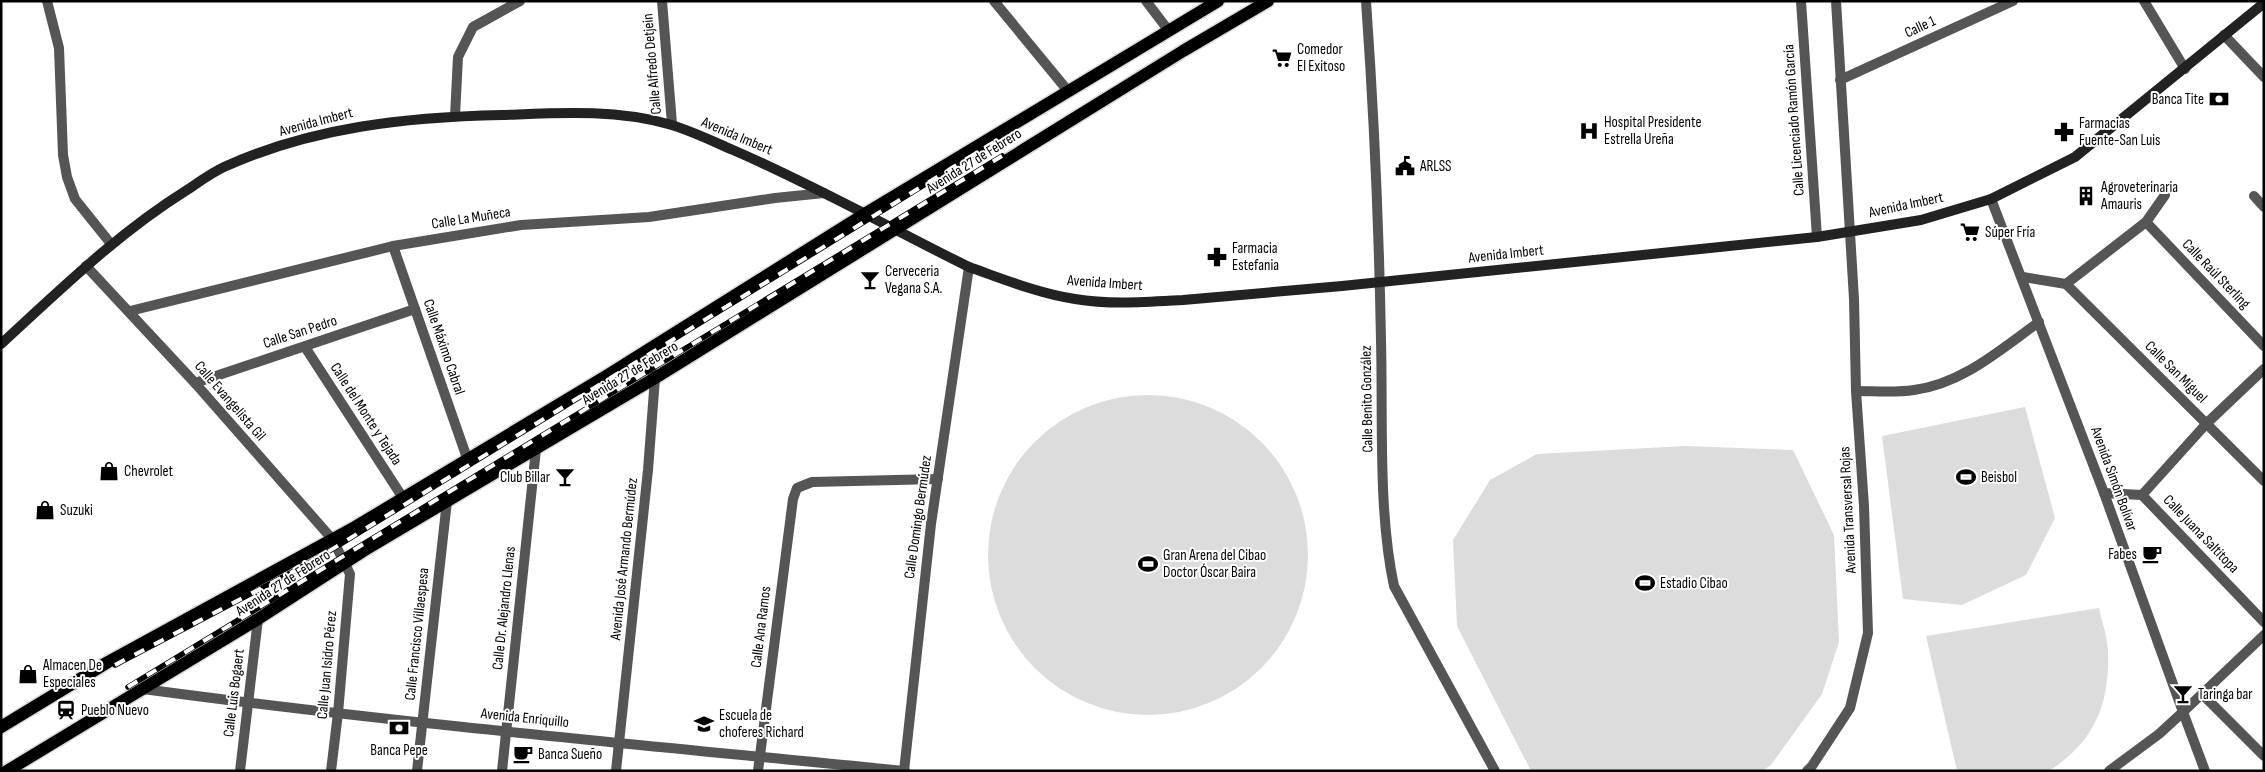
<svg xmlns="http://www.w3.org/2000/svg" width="2265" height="772" font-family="'Sofia Sans Condensed',sans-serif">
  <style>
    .green { fill: #dcdcdc }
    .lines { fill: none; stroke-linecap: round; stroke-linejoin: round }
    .primary-casing { stroke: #dbdbdb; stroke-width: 15 }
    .minor { stroke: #555; stroke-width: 10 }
    .tertiary { stroke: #555; stroke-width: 10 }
    .secondary { stroke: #222; stroke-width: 10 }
    .primary { stroke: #000; stroke-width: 12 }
    .rail-casing { stroke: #000; stroke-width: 5.5 }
    .rail { stroke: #fff; stroke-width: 4; stroke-dasharray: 11; stroke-linecap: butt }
    .labels { text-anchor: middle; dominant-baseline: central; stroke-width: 4; stroke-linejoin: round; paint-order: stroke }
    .street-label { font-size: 15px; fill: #000; stroke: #fff }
    .poi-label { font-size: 15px; fill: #000; stroke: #fff; text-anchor: start }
  </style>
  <rect width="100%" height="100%" fill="#fff"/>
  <!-- green -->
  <g class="green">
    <circle cx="1148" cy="555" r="160"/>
    <path d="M2025,407L2055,518L2026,575L1962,605L1903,599L1882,436Z"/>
    <path d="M1685,446L1793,450L1834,535L1839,642L1822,694L1771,765L1762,771H1531L1457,626L1453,540L1490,480L1537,454Z"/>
    <path d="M2099,608C2102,622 2107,636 2108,650C2110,704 2095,741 2049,771H1957L1926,636Z"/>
  </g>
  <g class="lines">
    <defs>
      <g id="primary">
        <path d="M1,727L108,662L355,527L608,375L866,213L1218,1"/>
        <path d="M7,771L258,619L368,548L655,378L1183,51L1268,1"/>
      </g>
    </defs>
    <!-- primary casing -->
    <use href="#primary" class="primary-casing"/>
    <!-- minor -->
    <g class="minor">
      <path d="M47,1L59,48L63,155L67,177L75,199L111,244"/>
      <path d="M662,1L672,124"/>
      <path d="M994,1L1068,91"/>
      <path d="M1146,1L1169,31"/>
      <path d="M1366,1C1374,114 1379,228 1381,341C1383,419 1378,512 1394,586L1495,771"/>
      <path d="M1801,1L1817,237"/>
      <path d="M2144,1L2185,69"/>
      <path d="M2224,35L2264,77"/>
      <path d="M1840,80L2013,1"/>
      <path d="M455,116L458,57L473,27L520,1"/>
      <path d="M2254,196L2264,207"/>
      <path d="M2146,222L2264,346"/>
      <path d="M393,246L467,458"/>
      <path d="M86,266L195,383L333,540L350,574L338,713L331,771"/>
      <path d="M2023,277L2066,284L2146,222L2165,195"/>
      <path d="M2066,284L2264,481"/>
      <path d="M130,311L393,246L521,225L649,217L775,198L824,193"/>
      <path d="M305,347L403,498"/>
      <path d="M195,383L415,309"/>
      <path d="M1856,391C1875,391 1895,393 1914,390C1962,384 2001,349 2039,322"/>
      <path d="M2104,493L2142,495L2264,622"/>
      <path d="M2142,495L2207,423L2264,369"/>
      <path d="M2203,695L2264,756"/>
      <path d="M240,771L258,619"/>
      <path d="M417,771L447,501"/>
      <path d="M502,771L536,449"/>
      <path d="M758,771L793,499L797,488L812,482L938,479"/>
      <path d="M904,771L931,524L969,267"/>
      <path d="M1807,771L1812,766L1850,708L1868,633L1864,506L1856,391L1854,299L1836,1"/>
      <path d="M2205,771L2183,712L2264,635"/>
    </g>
    <!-- tertiary -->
    <g class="tertiary">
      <path d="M1991,199L2104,493L2183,712L2159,734L2109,771"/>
      <path d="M143,689C396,723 651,746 905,771"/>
      <path d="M616,771L648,470L655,378L643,354"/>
    </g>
    <!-- secondary -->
    <path class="secondary" d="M1,344C61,289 118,233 187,190C199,182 211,173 224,167C312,127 407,117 502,115C558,113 614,109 668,124C690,130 712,141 733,150C814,185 890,228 969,267C1003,279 1040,294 1075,299C1110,305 1147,302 1183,300L1342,286L1817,237L1921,220L1991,199L2075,157L2264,3"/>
    <!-- primary -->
    <use href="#primary" class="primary"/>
    <defs>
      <g id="rail">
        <path d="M115,665L313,561L994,142"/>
        <path d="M128,687L1002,156"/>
      </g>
    </defs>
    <!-- rail casing -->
    <use href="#rail" class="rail-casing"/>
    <!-- rail -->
    <use href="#rail" class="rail"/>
  </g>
  <!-- icons -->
  <defs>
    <symbol id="supermarket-bare" viewBox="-9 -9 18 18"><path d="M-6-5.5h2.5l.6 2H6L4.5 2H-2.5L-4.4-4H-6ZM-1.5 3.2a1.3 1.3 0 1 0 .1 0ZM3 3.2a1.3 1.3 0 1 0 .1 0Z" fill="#000" stroke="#fff" stroke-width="2.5" paint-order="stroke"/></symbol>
    <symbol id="bank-bare" viewBox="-9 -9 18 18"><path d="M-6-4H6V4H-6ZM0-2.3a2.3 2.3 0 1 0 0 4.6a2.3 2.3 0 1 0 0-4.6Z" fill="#000" stroke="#fff" stroke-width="2.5" paint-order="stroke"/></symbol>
    <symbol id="hospital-bare" viewBox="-9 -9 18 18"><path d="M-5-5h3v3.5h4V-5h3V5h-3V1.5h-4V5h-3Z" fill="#000" stroke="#fff" stroke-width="2.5" paint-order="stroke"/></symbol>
    <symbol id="pharmacy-bare" viewBox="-9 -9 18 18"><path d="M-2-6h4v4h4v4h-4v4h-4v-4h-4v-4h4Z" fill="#000" stroke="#fff" stroke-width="2.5" paint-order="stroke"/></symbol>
    <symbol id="civic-bare" viewBox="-9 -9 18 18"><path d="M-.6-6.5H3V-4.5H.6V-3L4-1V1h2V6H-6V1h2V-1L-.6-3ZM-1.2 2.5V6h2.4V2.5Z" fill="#000" stroke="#fff" stroke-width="2.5" paint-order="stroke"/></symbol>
    <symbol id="building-bare" viewBox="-9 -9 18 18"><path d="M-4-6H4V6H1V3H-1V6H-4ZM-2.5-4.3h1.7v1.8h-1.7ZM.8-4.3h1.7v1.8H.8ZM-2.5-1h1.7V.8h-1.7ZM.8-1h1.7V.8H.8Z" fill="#000" stroke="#fff" stroke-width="2.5" paint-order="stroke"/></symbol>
    <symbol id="bar-bare" viewBox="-9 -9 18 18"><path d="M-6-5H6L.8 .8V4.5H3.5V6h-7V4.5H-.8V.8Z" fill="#000" stroke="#fff" stroke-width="2.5" paint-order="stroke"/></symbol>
    <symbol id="shop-bare" viewBox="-9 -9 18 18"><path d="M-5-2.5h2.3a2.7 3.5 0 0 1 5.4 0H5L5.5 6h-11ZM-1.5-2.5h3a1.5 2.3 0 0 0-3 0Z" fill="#000" stroke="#fff" stroke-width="2.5" paint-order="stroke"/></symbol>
    <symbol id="stadium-bare" viewBox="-9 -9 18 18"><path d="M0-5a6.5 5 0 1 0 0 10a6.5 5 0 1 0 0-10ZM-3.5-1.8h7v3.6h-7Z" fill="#000" stroke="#fff" stroke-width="2.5" paint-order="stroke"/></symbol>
    <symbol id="cafe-bare" viewBox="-9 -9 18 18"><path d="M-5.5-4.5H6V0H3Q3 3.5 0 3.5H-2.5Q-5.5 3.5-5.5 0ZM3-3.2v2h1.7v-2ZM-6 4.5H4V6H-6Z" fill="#000" stroke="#fff" stroke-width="2.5" paint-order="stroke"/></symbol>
    <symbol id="station-bare" viewBox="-9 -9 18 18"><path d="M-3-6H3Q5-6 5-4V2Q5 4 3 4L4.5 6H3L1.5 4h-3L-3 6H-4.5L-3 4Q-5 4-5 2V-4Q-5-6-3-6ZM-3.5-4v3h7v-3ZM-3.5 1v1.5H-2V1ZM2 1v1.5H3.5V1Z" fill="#000" stroke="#fff" stroke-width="2.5" paint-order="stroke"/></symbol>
    <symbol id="school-bare" viewBox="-9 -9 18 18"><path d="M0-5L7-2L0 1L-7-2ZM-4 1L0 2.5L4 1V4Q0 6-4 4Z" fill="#000" stroke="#fff" stroke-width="2.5" paint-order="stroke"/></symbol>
  </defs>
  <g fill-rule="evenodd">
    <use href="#supermarket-bare" x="1268" y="44" width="28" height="28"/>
    <use href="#bank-bare" x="2205" y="85" width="28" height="28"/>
    <use href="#hospital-bare" x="1575" y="117" width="28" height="28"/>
    <use href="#pharmacy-bare" x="2050" y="118" width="28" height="28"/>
    <use href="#civic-bare" x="1391" y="152" width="28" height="28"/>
    <use href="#building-bare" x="2072" y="182" width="28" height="28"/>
    <use href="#supermarket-bare" x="1956" y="218" width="28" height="28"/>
    <use href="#pharmacy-bare" x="1203" y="243" width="28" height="28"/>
    <use href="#bar-bare" x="856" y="266" width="28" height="28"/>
    <use href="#shop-bare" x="95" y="457" width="28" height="28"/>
    <use href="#bar-bare" x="551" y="463" width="28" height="28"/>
    <use href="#stadium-bare" x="1952" y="463" width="28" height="28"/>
    <use href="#shop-bare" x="31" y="496" width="28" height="28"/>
    <use href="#cafe-bare" x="2138" y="540" width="28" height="28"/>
    <use href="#stadium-bare" x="1134" y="550" width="28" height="28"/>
    <use href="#stadium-bare" x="1631" y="569" width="28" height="28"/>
    <use href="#shop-bare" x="14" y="660" width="28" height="28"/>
    <use href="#bar-bare" x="2169" y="680" width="28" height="28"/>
    <use href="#station-bare" x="52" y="696" width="28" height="28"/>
    <use href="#school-bare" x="690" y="710" width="28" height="28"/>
    <use href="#bank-bare" x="385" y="714" width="28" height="28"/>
    <use href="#cafe-bare" x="509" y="740" width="28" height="28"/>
  </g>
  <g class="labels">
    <!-- street labels -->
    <g class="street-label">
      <text transform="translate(1920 27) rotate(-25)">Calle 1</text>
      <text transform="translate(652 64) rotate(-95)">Calle Alfredo Detjein</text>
      <text transform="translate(1794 120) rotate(-94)">Calle Licenciado Ramón García</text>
      <text transform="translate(316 122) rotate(-15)">Avenida Imbert</text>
      <text transform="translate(737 136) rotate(23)">Avenida Imbert</text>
      <text transform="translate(974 161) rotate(-32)">Avenida 27 de Febrero</text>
      <text transform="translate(1906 205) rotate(-12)">Avenida Imbert</text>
      <text transform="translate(471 218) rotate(-9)">Calle La Muñeca</text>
      <text transform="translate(1506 254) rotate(-6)">Avenida Imbert</text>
      <text transform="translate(2216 274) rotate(46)">Calle Raúl Sterling</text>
      <text transform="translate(1105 283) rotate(4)">Avenida Imbert</text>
      <text transform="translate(300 332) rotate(-18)">Calle San Pedro</text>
      <text transform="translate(444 347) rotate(71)">Calle Máximo Cabral</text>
      <text transform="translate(2176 372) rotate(45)">Calle San Miguel</text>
      <text transform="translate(630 373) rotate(-31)">Avenida 27 de Febrero</text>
      <text transform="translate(1367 399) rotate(-91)">Calle Benito González</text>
      <text transform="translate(230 401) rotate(49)">Calle Evangelista Gil</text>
      <text transform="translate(366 414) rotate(57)">Calle del Monte y Tejada</text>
      <text transform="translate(2114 479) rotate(70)">Avenida Simón Bolívar</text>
      <text transform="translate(1848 510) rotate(-93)">Avenida Transversal Rojas</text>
      <text transform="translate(918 517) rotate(-82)">Calle Domingo Bermúdez</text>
      <text transform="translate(2201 534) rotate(46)">Calle Juana Saltitopa</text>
      <text transform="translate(624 559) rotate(-84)">Avenida José Armando Bermúdez</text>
      <text transform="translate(283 583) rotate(-33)">Avenida 27 de Febrero</text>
      <text transform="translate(504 608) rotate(-84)">Calle Dr. Alejandro Llenas</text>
      <text transform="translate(761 627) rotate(-83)">Calle Ana Ramos</text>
      <text transform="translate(417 634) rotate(-84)">Calle Francisco Villaespesa</text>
      <text transform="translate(327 665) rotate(-85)">Calle Juan Isidro Pérez</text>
      <text transform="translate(234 693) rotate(-83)">Calle Luis Bogaert</text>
      <text transform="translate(525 718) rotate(6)">Avenida Enriquillo</text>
    </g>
    <!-- poi labels -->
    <g class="poi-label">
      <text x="1297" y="49">Comedor<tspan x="1297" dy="17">El Exitoso</tspan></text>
      <text x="2204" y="99" text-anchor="end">Banca Tite</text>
      <text x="1604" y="122">Hospital Presidente<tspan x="1604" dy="17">Estrella Ureña</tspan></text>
      <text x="2079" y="123">Farmacias<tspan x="2079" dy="17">Fuente-San Luis</tspan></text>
      <text x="1420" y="166">ARLSS</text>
      <text x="2101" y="187">Agroveterinaria<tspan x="2101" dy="17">Amauris</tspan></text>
      <text x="1985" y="232">Súper Fría</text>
      <text x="1232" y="248">Farmacia<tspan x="1232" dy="17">Estefania</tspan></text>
      <text x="885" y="271">Cerveceria<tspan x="885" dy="17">Vegana S.A.</tspan></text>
      <text x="124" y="471">Chevrolet</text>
      <text x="550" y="477" text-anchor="end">Club Billar</text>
      <text x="1981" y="477">Beisbol</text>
      <text x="60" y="510">Suzuki</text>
      <text x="2137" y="554" text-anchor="end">Fabes</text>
      <text x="1163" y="555">Gran Arena del Cibao<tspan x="1163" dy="17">Doctor Óscar Baira</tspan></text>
      <text x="1660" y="583">Estadio Cibao</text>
      <text x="43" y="665">Almacen De<tspan x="43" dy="17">Especiales</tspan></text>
      <text x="2198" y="694">Taringa bar</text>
      <text x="81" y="710">Pueblo Nuevo</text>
      <text x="719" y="715">Escuela de<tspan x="719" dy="17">choferes Richard</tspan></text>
      <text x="399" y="750" text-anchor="middle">Banca Pepe</text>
      <text x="538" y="754">Banca Sueño</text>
    </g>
  </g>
  <!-- border -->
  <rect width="2265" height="772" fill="none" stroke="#000000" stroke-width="5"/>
</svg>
